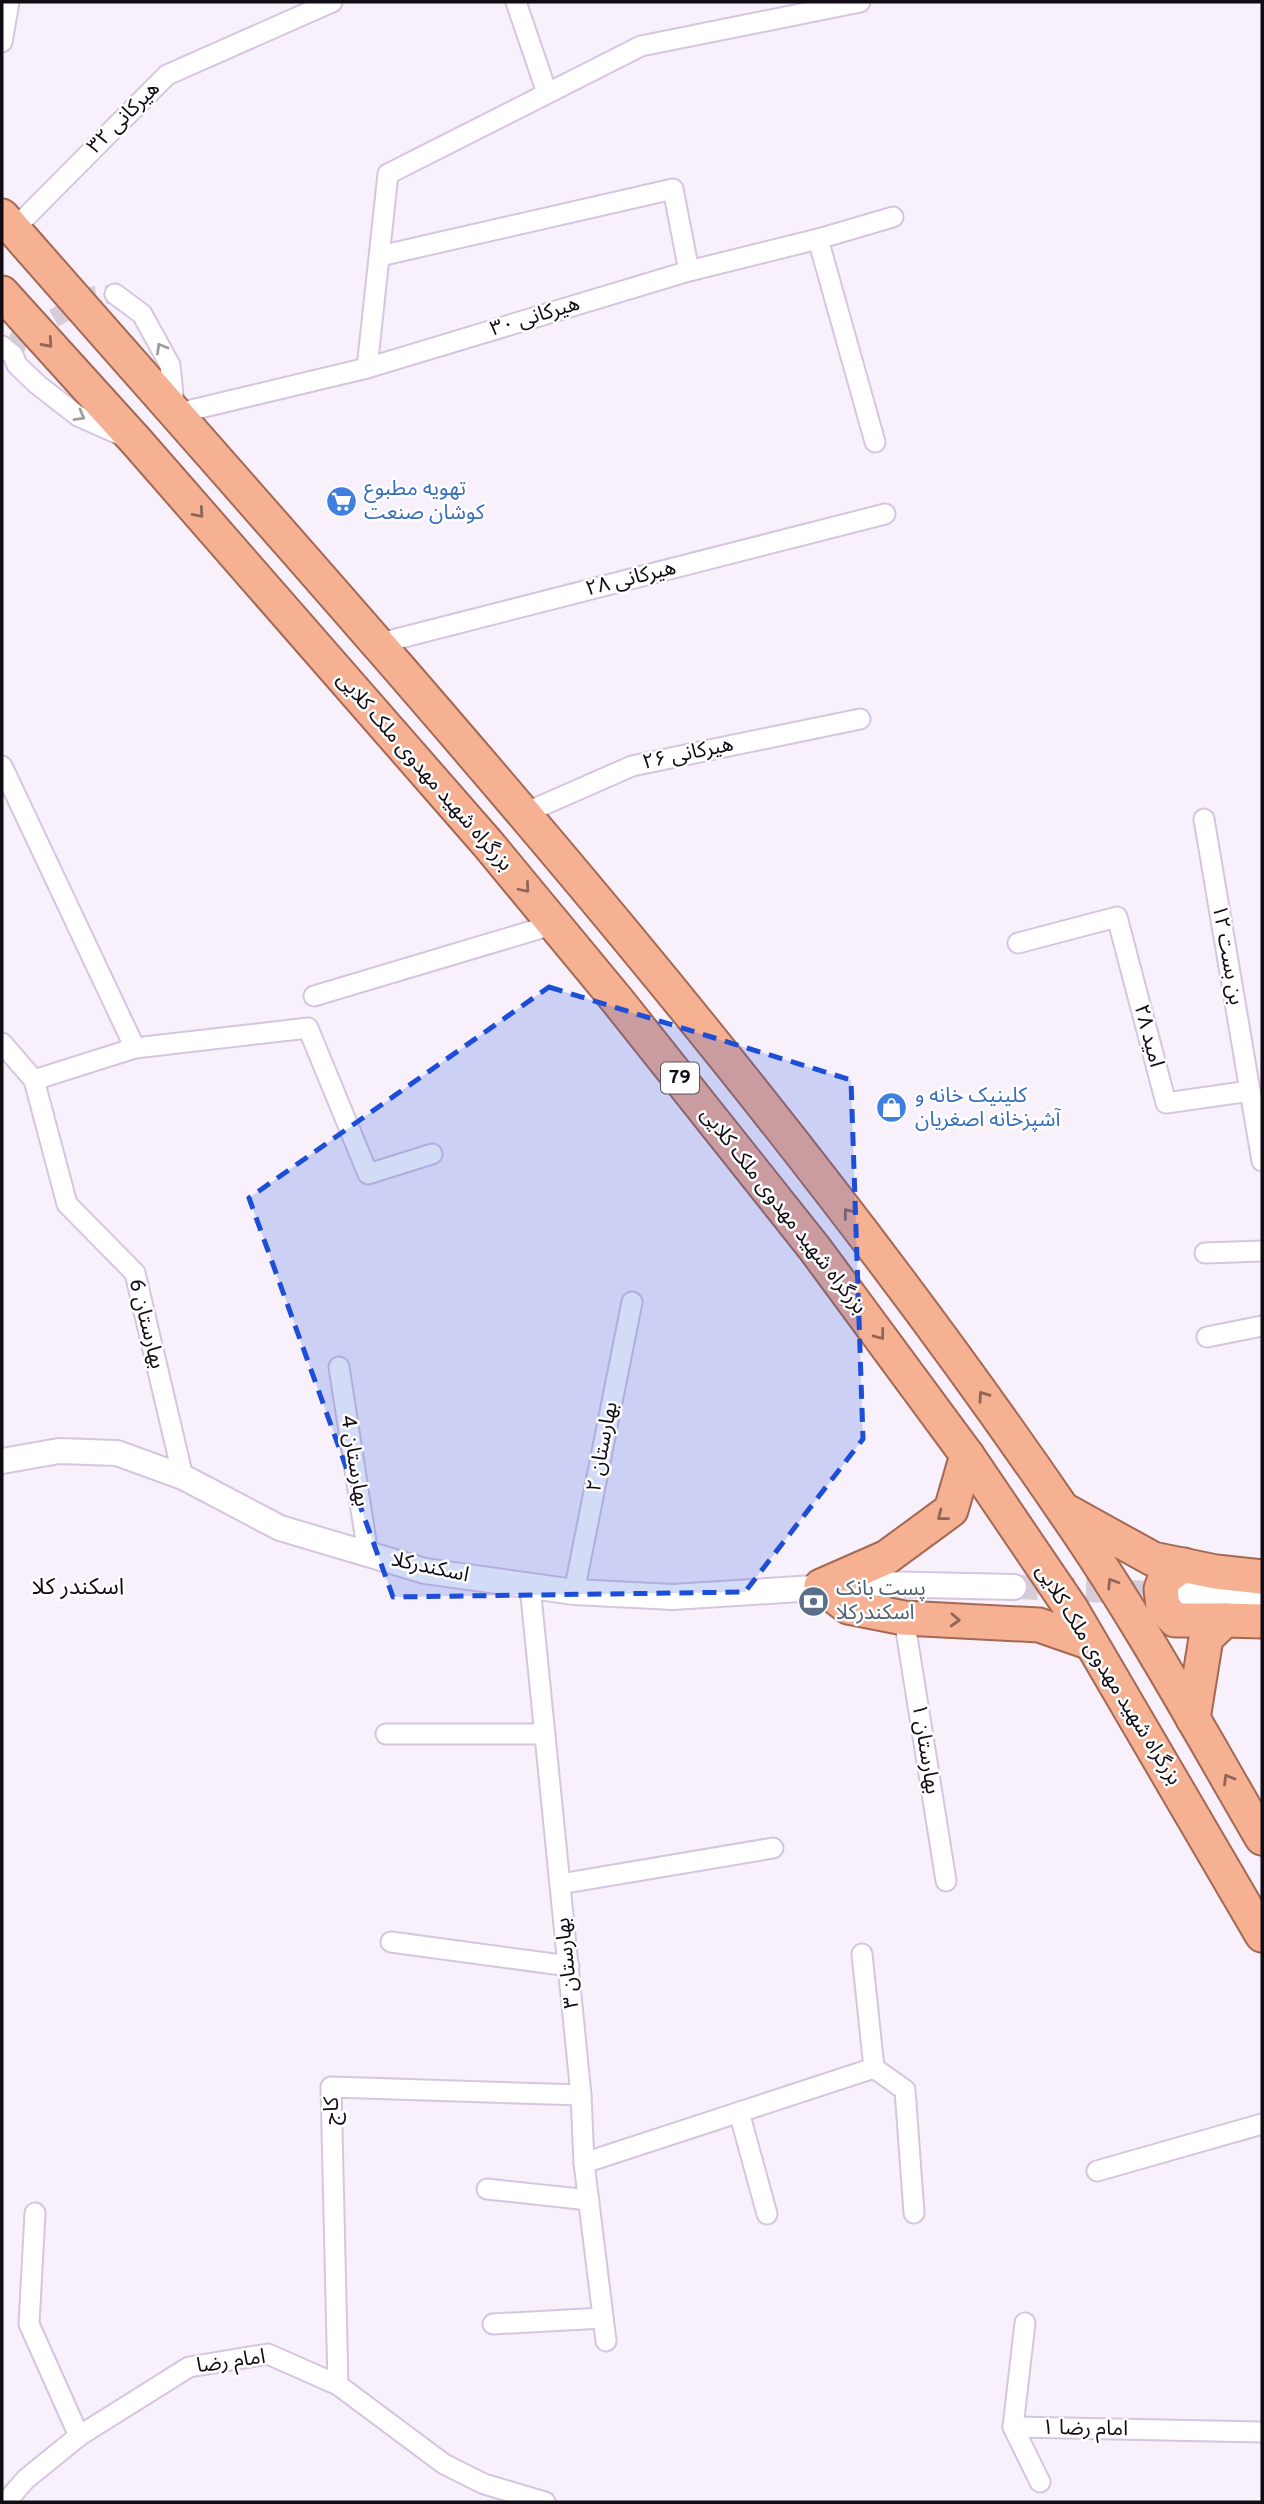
<svg xmlns="http://www.w3.org/2000/svg" width="1264" height="2504" font-family="Overpass,'Noto Sans Arabic',sans-serif">
  <style>
    .lines { fill: none; stroke-linecap: round; stroke-linejoin: round }
    .minor-tunnel { stroke: #d5ced9; stroke-width: 19; stroke-dasharray: 19 10; stroke-linecap: butt }
    .tertiary-tunnel { stroke: #d5ced9; stroke-width: 24; stroke-dasharray: 24 12; stroke-linecap: butt }
    .minor-casing { stroke: #d7c5e0; stroke-width: 23 }
    .tertiary-casing { stroke: #d7c5e0; stroke-width: 28 }
    .trunk-casing { stroke: #a46954; stroke-width: 37 }
    .minor { stroke: #fff; stroke-width: 19 }
    .tertiary { stroke: #fff; stroke-width: 24 }
    .trunk { stroke: #f6b092; stroke-width: 33 }
    .oneway { stroke: #8f6659 }
    .oneway2 { stroke: #a09da1 }
    .marked { fill: #1d4ed8; fill-opacity: 0.2; stroke: #1d4ed8; stroke-width: 5; stroke-dasharray: 14 9; stroke-linejoin: round }
    .labels { text-anchor: middle; dominant-baseline: central; stroke-width: 5; stroke-linejoin: round; paint-order: stroke }
    .shield { fill: #fff; stroke: #58545a; stroke-width: 2 }
    .shield-label { font-size: 19px; font-weight: bold; fill: #110b14 }
    .street-label { font-size: 21px; fill: #110b14; stroke: #fff }
    .shop-label { font-size: 21px; fill: #366cbe; stroke: #fff; text-anchor: start }
    .service-label { font-size: 21px; fill: #4e5e75; stroke: #fff; text-anchor: start }
    .neighbourhood-label { font-size: 23px; fill: #110b14; stroke: #fff }
  </style>
  <rect width="100%" height="100%" fill="#f8f1fc"/>
  <g class="lines">
    <!-- minor-tunnel -->
    <path class="minor-tunnel" d="M13,355L19,338L93,296L115,294"/>
    <!-- tertiary-tunnel -->
    <path class="tertiary-tunnel" d="M1014,1587L1177,1594"/>
    <defs>
      <g id="minor">
        <path d="M516,2L547,93"/>
        <path d="M2,42L9,2"/>
        <path d="M14,229L167,75L332,2"/>
        <path d="M818,239L875,442"/>
        <path d="M380,256L673,189L689,271"/>
        <path d="M115,294L142,314L170,365L175,414L367,368L689,271L818,239L893,217"/>
        <path d="M2,346L13,355L17,365L38,385L78,416L123,436"/>
        <path d="M367,368L388,174L641,46L860,2"/>
        <path d="M377,644L885,514"/>
        <path d="M2,766L135,1048"/>
        <path d="M525,813L632,766L860,719"/>
        <path d="M1204,819L1250,1091"/>
        <path d="M1018,943L1117,917L1166,1103L1250,1091L1262,1161"/>
        <path d="M314,996L555,924"/>
        <path d="M2,1043L34,1080L67,1204L135,1273L183,1477"/>
        <path d="M34,1080L135,1048L308,1028L368,1174L432,1154"/>
        <path d="M1205,1253L1262,1251"/>
        <path d="M1207,1337L1262,1326"/>
        <path d="M339,1367L368,1554"/>
        <path d="M530,1586L581,2095L584,2163L606,2341"/>
        <path d="M574,1592L632,1302"/>
        <path d="M904,1618L946,1881"/>
        <path d="M386,1734H545"/>
        <path d="M560,1884L773,1848"/>
        <path d="M391,1942L569,1966"/>
        <path d="M874,2068L905,2090L914,2213"/>
        <path d="M739,2112L767,2214"/>
        <path d="M584,2163L874,2068L862,1954"/>
        <path d="M1097,2171L1262,2124"/>
        <path d="M487,2189L589,2200"/>
        <path d="M35,2213L29,2324L79,2436"/>
        <path d="M1025,2323L1013,2427L1262,2432"/>
        <path d="M493,2324L603,2318"/>
        <path d="M338,2385L331,2087L581,2095"/>
        <path d="M1013,2427L1040,2482"/>
        <path d="M6,2502L26,2479L79,2436L189,2367L268,2354L338,2385L444,2464L484,2484L545,2502"/>
      </g>
      <g id="tertiary">
        <path d="M2,1461L59,1451L117,1453L183,1477L280,1528L425,1571L574,1592L673,1597L878,1584L1014,1587"/>
        <path d="M1182,1594L1262,1597"/>
      </g>
      <g id="trunk">
        <path d="M2,216C370,636 748,1049 1064,1511C1137,1616 1198,1728 1262,1838"/>
        <path d="M2,293L137,442L488,844L617,1000L815,1249L967,1455L1072,1610L1262,1935"/>
        <path d="M967,1455L951,1510L887,1557L821,1586L848,1607L904,1618L1039,1625L1091,1643"/>
        <path d="M1068,1512L1153,1559L1216,1572L1262,1577"/>
        <path d="M1184,1565L1165,1578L1161,1589L1163,1607L1175,1620H1225"/>
        <path d="M1193,1719L1206,1638L1225,1620L1262,1621"/>
      </g>
    </defs>
    <!-- minor casing -->
    <use href="#minor" class="minor-casing"/>
    <!-- tertiary casing -->
    <use href="#tertiary" class="tertiary-casing"/>
    <!-- trunk casing -->
    <use href="#trunk" class="trunk-casing"/>
    <!-- minor -->
    <use href="#minor" class="minor"/>
    <!-- tertiary -->
    <use href="#tertiary" class="tertiary"/>
    <!-- trunk -->
    <use href="#trunk" class="trunk"/>
  </g>
  <!-- one-way arrows -->
  <defs><path id="oneway-chevron" d="M-2-3.5L2.5 0L-2 3.5" fill="none" stroke-width="1.6" stroke-linecap="round" stroke-linejoin="round" transform="scale(1.75)"/></defs>
  <g class="oneway">
    <use href="#oneway-chevron" transform="translate(48 343) rotate(48)"/>
    <use href="#oneway-chevron" transform="translate(199 513) rotate(49)"/>
    <use href="#oneway-chevron" transform="translate(525 888) rotate(50)"/>
    <use href="#oneway-chevron" transform="translate(848 1213) rotate(-128)"/>
    <use href="#oneway-chevron" transform="translate(880 1335) rotate(53)"/>
    <use href="#oneway-chevron" transform="translate(983 1396) rotate(-125)"/>
    <use href="#oneway-chevron" transform="translate(942 1516) rotate(142)"/>
    <use href="#oneway-chevron" transform="translate(1112 1583) rotate(-122)"/>
    <use href="#oneway-chevron" transform="translate(955 1620) rotate(3)"/>
    <use href="#oneway-chevron" transform="translate(1228 1779) rotate(-120)"/>
  </g>
  <g class="oneway2">
    <use href="#oneway-chevron" transform="translate(161 348) rotate(-120)"/>
    <use href="#oneway-chevron" transform="translate(80 416) rotate(30)"/>
  </g>
  <!-- marked area -->
  <path class="marked" d="M549,987L851,1080L863,1439L745,1592L393,1597L249,1198Z"/>
  <!-- icons -->
  <defs>
    <symbol id="supermarket-disc" viewBox="-11 -11 22 22"><circle r="9.5" fill="#3f7fe0" stroke="#fff"/><path d="M-6-5.5h2.5l.6 2H6L4.5 2H-2.5L-4.4-4H-6ZM-1.5 3.2a1.3 1.3 0 1 0 .1 0ZM3 3.2a1.3 1.3 0 1 0 .1 0Z" fill="#fff"/></symbol>
    <symbol id="shop-disc" viewBox="-11 -11 22 22"><circle r="9.5" fill="#3f7fe0" stroke="#fff"/><path d="M-5-2.5h2.3a2.7 3.5 0 0 1 5.4 0H5L5.5 6h-11ZM-1.5-2.5h3a1.5 2.3 0 0 0-3 0Z" fill="#fff"/></symbol>
    <symbol id="bank-disc" viewBox="-11 -11 22 22"><circle r="9.5" fill="#5c6f8a" stroke="#fff"/><path d="M-6-4H6V4H-6ZM0-2.3a2.3 2.3 0 1 0 0 4.6a2.3 2.3 0 1 0 0-4.6Z" fill="#fff"/></symbol>
  </defs>
  <g fill-rule="evenodd">
    <use href="#supermarket-disc" x="324" y="484" width="35" height="35"/>
    <use href="#shop-disc" x="874" y="1090" width="35" height="35"/>
    <use href="#bank-disc" x="796" y="1584" width="35" height="35"/>
  </g>
  <g class="labels">
    <!-- shield labels -->
    <rect class="shield" x="661" y="1062.5" width="38" height="31" rx="5"/>
    <g class="shield-label">
      <text x="680" y="1078">79</text>
    </g>
    <!-- street labels -->
    <g class="street-label">
      <text transform="translate(124 118) rotate(-45)">هیرکانی ۳۲</text>
      <text transform="translate(535 317) rotate(-17)">هیرکانی ۳۰</text>
      <text transform="translate(631 579) rotate(-14)">هیرکانی ۲۸</text>
      <text transform="translate(688 754) rotate(-12)">هیرکانی ۲۶</text>
      <text transform="translate(424 772) rotate(49)">بزرگراه شهید مهدوی ملک کلایی</text>
      <text transform="translate(1227 955) rotate(80)">بن بست ۱۲</text>
      <text transform="translate(1148 1036) rotate(75)">امید ۲۸</text>
      <text transform="translate(783 1211) rotate(52)">بزرگراه شهید مهدوی ملک کلایی</text>
      <text transform="translate(146 1324) rotate(76)">بهارستان 6</text>
      <text transform="translate(603 1447) rotate(-79)">بهارستان ۲</text>
      <text transform="translate(354 1461) rotate(81)">بهارستان 4</text>
      <text transform="translate(430 1568) rotate(12)">اسکندرکلا</text>
      <text transform="translate(1108 1675) rotate(58)">بزرگراه شهید مهدوی ملک کلایی</text>
      <text transform="translate(925 1749) rotate(81)">بهارستان ۱</text>
      <text transform="translate(568 1963) rotate(-96)">بهارستان ۳</text>
      <text transform="translate(332 2111) rotate(-90)">کاج</text>
      <text transform="translate(231 2362) rotate(-8)">امام رضا</text>
      <text transform="translate(1085 2429) rotate(1)">امام رضا ۱</text>
    </g>
    <!-- shop labels -->
    <g class="shop-label">
      <text x="364" y="489">تهویه مطبوع<tspan x="364" dy="24">کوشان صنعت</tspan></text>
      <text x="915" y="1096">کلینیک خانه و<tspan x="915" dy="24">آشپزخانه اصغریان</tspan></text>
    </g>
    <!-- service labels -->
    <g class="service-label">
      <text x="836" y="1589">پست بانک<tspan x="836" dy="24">اسکندرکلا</tspan></text>
    </g>
    <!-- neighbourhood labels -->
    <g class="neighbourhood-label">
      <text x="78" y="1588">اسکندر کلا</text>
    </g>
  </g>
  <!-- border -->
  <rect width="1264" height="2504" fill="none" stroke="#110b14" stroke-width="7"/>
</svg>
